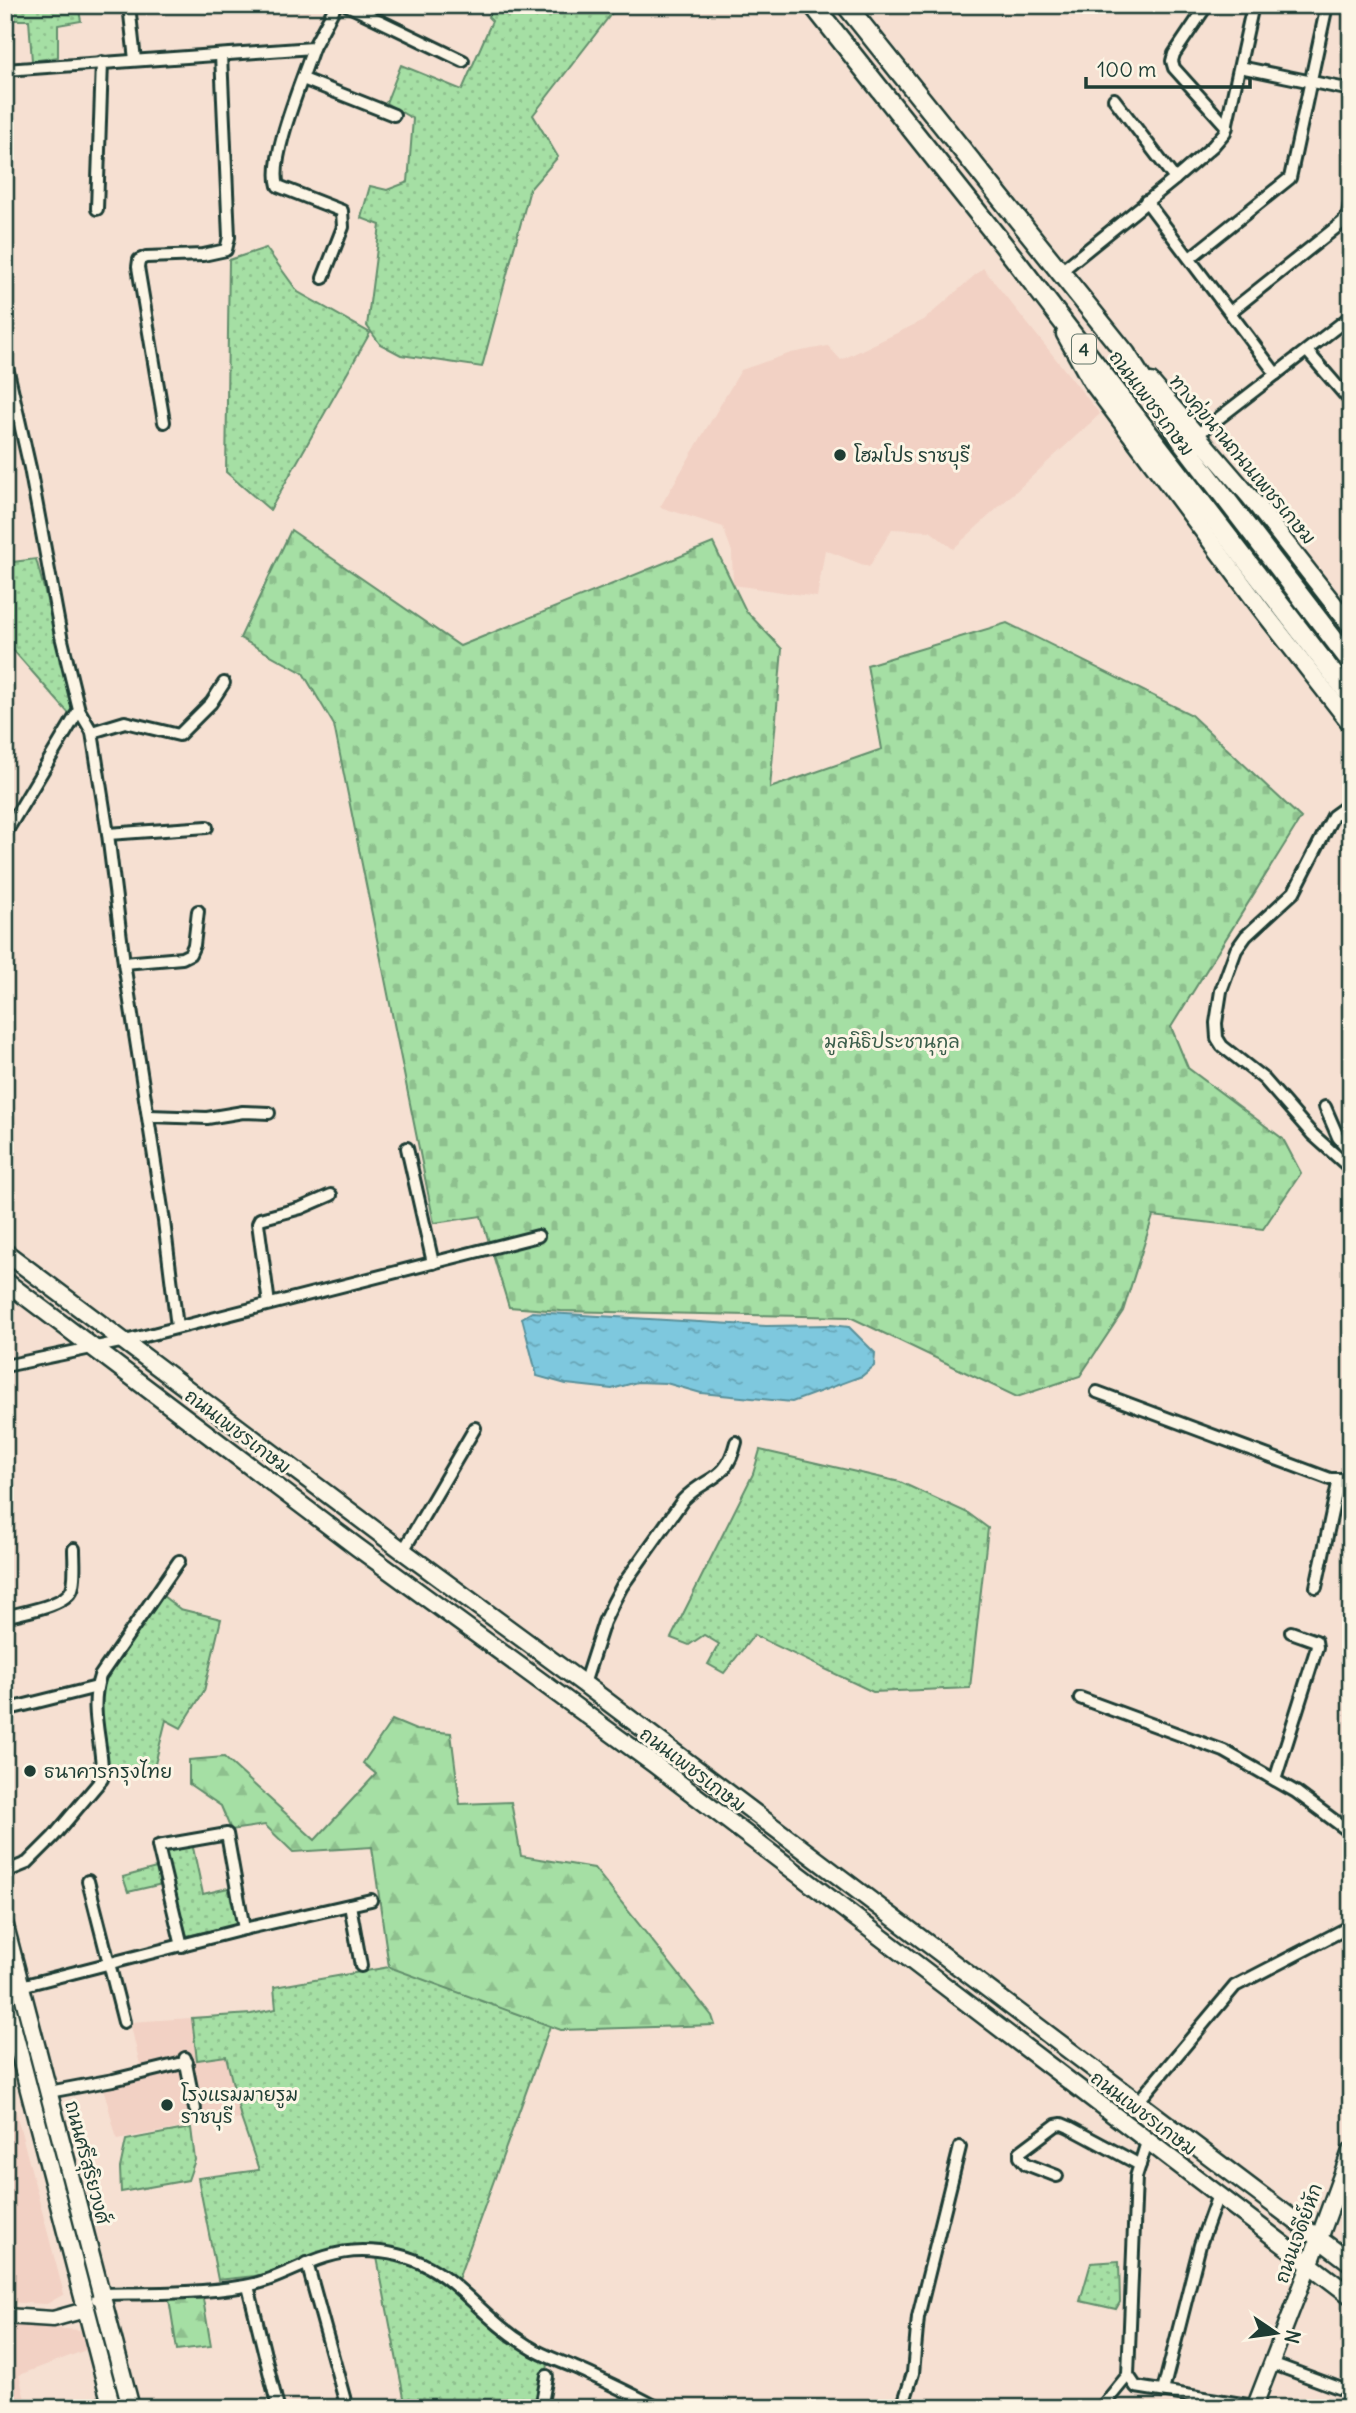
<svg xmlns="http://www.w3.org/2000/svg" width="1356" height="2413" font-family="Delius,'Playpen Sans Thai',sans-serif">
  <style>
    .built { fill: #f2d1c4 }
    .grass { fill: url(#grass-dots); stroke: #628e6c; stroke-width: 2 }
    .forest { fill: url(#forest-firs); stroke: #628e6c; stroke-width: 2 }
    .cemetery { fill: url(#cemetery-stones); stroke: #628e6c; stroke-width: 2 }
    .water { fill: url(#water-ripples); stroke: #58909a; stroke-width: 2 }
    .lines { fill: none; stroke-linecap: round; stroke-linejoin: round }
    .minor-casing { stroke: #1f3d34; stroke-width: 16 }
    .tertiary-casing { stroke: #1f3d34; stroke-width: 19 }
    .secondary-casing { stroke: #1f3d34; stroke-width: 21 }
    .trunk-casing { stroke: #1f3d34; stroke-width: 23 }
    .minor { stroke: #fcf5e5; stroke-width: 10 }
    .tertiary { stroke: #fcf5e5; stroke-width: 14 }
    .secondary { stroke: #fcf5e5; stroke-width: 16 }
    .trunk { stroke: #fcf5e5; stroke-width: 18 }
    .poi-dot { fill: #1f3d34; stroke: #fcf5e5; stroke-width: 2.5 }
    .labels { text-anchor: middle; dominant-baseline: central; stroke-width: 6; stroke-linejoin: round; paint-order: stroke }
    .shield { fill: #fcf5e5; stroke: #617469; stroke-width: 2 }
    .shield-label { font-size: 18px; font-weight: bold; fill: #1f3d34 }
    .street-label { font-size: 19px; fill: #1f3d34; stroke: #fcf5e5 }
    .poi-label { font-size: 19px; fill: #1f3d34; stroke: #fcf5e5; text-anchor: start }
    .park-label { font-size: 19px; fill: #3a5d4a; stroke: #fcf5e5 }
  </style>
  <defs>
    <pattern id="grass-dots" width="8" height="8" patternUnits="userSpaceOnUse" patternTransform="scale(1.75)"><rect width="8" height="8" fill="#a5dfa4"/><path d="M2 2h.1M6 6h.1" fill="none" stroke="#8ec08e" stroke-width="1.8" stroke-linecap="round"/></pattern>
    <pattern id="forest-firs" width="22" height="20" patternUnits="userSpaceOnUse" patternTransform="scale(1.75)"><rect width="22" height="20" fill="#a5dfa4"/><path d="M5 1l3.5 6h-7zM16 11l3.5 6h-7z" fill="#8ec08e"/></pattern>
    <pattern id="cemetery-stones" width="16" height="16" patternUnits="userSpaceOnUse" patternTransform="scale(1.75)"><rect width="16" height="16" fill="#a5dfa4"/><path d="M2 7V4a2 2 0 0 1 4 0v3zM10 15v-3a2 2 0 0 1 4 0v3z" fill="#8ec08e"/></pattern>
    <pattern id="water-ripples" width="26" height="14" patternUnits="userSpaceOnUse" patternTransform="scale(1.75)"><rect width="26" height="14" fill="#7ec8de"/><path d="M2 4q2-2 4 0t4 0M15 11q2-2 4 0t4 0" fill="none" stroke="#67a4b5"/></pattern>
  </defs>
  <rect width="100%" height="100%" fill="#f6e0d2"/>
  <filter id="ink" filterUnits="userSpaceOnUse"><feTurbulence type="fractalNoise" baseFrequency=".0143" numOctaves="2"/><feDisplacementMap in="SourceGraphic" scale="14" xChannelSelector="R" yChannelSelector="G"/><feConvolveMatrix kernelMatrix="1 2 1 2 8 2 1 2 1" color-interpolation-filters="sRGB"/></filter>
  <g filter="url(#ink)">
    <!-- built -->
    <g class="built">
      <path d="M983,268L1100,414L953,549L930,531L892,529L869,567L825,550L817,597L733,585L732,552L723,527L660,507L741,370L791,353L828,346L841,360L924,320Z"/>
      <path d="M221,2016L241,2118L117,2139L101,2080L141,2069L130,2022Z"/>
      <path d="M5,2071L64,2294L47,2304L5,2302Z"/>
      <path d="M5,2325L80,2330L86,2350L19,2375L27,2408H5Z"/>
    </g>
    <!-- grass -->
    <g class="grass">
      <path d="M5,5H78L81,21L58,25V57L32,61L29,20H5Z"/>
      <path d="M492,5H618L533,115L558,157L530,189L482,367L401,355L380,344L367,326L380,225L361,218L370,186L387,190L408,182L413,119L386,103L401,65L462,90L492,21L488,17Z"/>
      <path d="M266,248L298,292L370,333L270,510L226,472L229,260Z"/>
      <path d="M36,559L76,708L71,716L7,643L5,644V563Z"/>
      <path d="M760,1450L900,1482L968,1513L988,1528L970,1688L873,1692L754,1635L724,1673L708,1664L719,1644L704,1635L689,1645L671,1638L753,1474Z"/>
      <path d="M159,1593L180,1609L221,1619L204,1691L181,1728L166,1720L152,1776L129,1772L102,1774L96,1725L100,1676Z"/>
      <path d="M192,1843L203,1894L228,1888L237,1921L235,1925L187,1936L163,1849Z"/>
      <path d="M156,1868L162,1884L128,1892L123,1877Z"/>
      <path d="M447,1922L550,2026L456,2285L548,2360L547,2376L540,2408H406L375,2247L255,2276L218,2280L198,2178L259,2170L241,2118L226,2056L197,2060L192,2018L251,2014L276,2009L274,1987L389,1967Z"/>
      <path d="M191,2128L195,2160L188,2180L121,2192L120,2168L126,2140Z"/>
      <path d="M1119,2261L1120,2302L1116,2309L1080,2301L1091,2263Z"/>
    </g>
    <!-- forest -->
    <g class="forest">
      <path d="M392,1720L416,1730L451,1733L460,1804L511,1802L521,1856L594,1868L712,2016L715,2025L561,2030L389,1967L372,1847L293,1852L265,1825L231,1830L221,1806L189,1784V1760L224,1757L315,1840L376,1774L363,1763Z"/>
      <path d="M169,2299H203L211,2346L177,2350Z"/>
    </g>
    <!-- cemetery -->
    <path class="cemetery" d="M291,530L460,646L713,543L746,611L782,649L770,788L882,749L867,665L1007,623L1190,714L1301,818L1171,1027L1188,1068L1283,1139L1301,1173L1263,1229L1153,1216L1123,1311L1080,1376L1017,1397L850,1317L561,1311L509,1307L481,1216L434,1223L334,725L303,673L240,638Z"/>
    <!-- water -->
    <path class="water" d="M532,1312L766,1326L831,1325L849,1327L875,1353L874,1366L862,1376L792,1402L701,1393L666,1383L637,1382L612,1389L566,1384L537,1376L522,1318Z"/>
    <g class="lines">
      <defs>
        <g id="minor">
          <path d="M129,5L135,60"/>
          <path d="M347,5L463,61"/>
          <path d="M1207,5L1174,54L1172,61L1174,68L1227,127"/>
          <path d="M313,48C303,79 269,157 278,186L342,211L343,227L323,278"/>
          <path d="M1240,67L1351,90"/>
          <path d="M5,70L313,48L336,5"/>
          <path d="M303,79L394,115"/>
          <path d="M1114,99L1175,179"/>
          <path d="M1146,201L1276,374"/>
          <path d="M97,209L102,62"/>
          <path d="M1190,258L1290,178L1327,5"/>
          <path d="M1060,272L1175,179L1213,146L1225,132L1253,5"/>
          <path d="M1230,312L1343,222L1348,214L1351,198"/>
          <path d="M1307,351L1351,402"/>
          <path d="M5,358L30,468L61,636L79,710L92,732L108,834L124,963L164,1221L177,1327"/>
          <path d="M164,422L138,267L139,260L146,257L203,255L226,250L229,237L221,55"/>
          <path d="M1197,435L1351,316"/>
          <path d="M92,732L125,722L179,735L211,703L224,683"/>
          <path d="M1351,803L1333,816L1294,892L1246,936L1236,950L1221,991L1216,1023L1217,1038L1222,1046L1264,1079L1312,1134L1351,1169"/>
          <path d="M5,834L79,710"/>
          <path d="M108,834L207,827"/>
          <path d="M124,963L182,958L190,954L194,945L198,911"/>
          <path d="M1325,1107L1338,1137L1351,1153"/>
          <path d="M149,1116L207,1118L243,1112L269,1113"/>
          <path d="M407,1148L433,1263"/>
          <path d="M269,1304L258,1223L260,1219L301,1208L331,1195"/>
          <path d="M5,1366L125,1341L538,1236"/>
          <path d="M1097,1392L1330,1479H1351"/>
          <path d="M403,1551L475,1428"/>
          <path d="M1316,1587L1339,1479"/>
          <path d="M5,1617C22,1612 65,1606 72,1589C76,1578 74,1561 74,1549"/>
          <path d="M584,1684L604,1622L614,1601L622,1586L683,1500C707,1475 726,1483 736,1442"/>
          <path d="M1080,1698L1224,1751L1296,1792L1351,1833"/>
          <path d="M5,1710L97,1687"/>
          <path d="M1275,1780L1317,1647L1316,1641L1291,1632"/>
          <path d="M5,1872L27,1863L53,1837L102,1779C104,1744 88,1712 100,1676L179,1561"/>
          <path d="M88,1881L124,2022"/>
          <path d="M350,1905L361,1966"/>
          <path d="M182,1946L158,1846L227,1834L244,1929"/>
          <path d="M21,1986L244,1929L371,1900"/>
          <path d="M185,2058L195,2109"/>
          <path d="M49,2092L113,2080L187,2062"/>
          <path d="M1137,2103L1235,1986L1351,1926"/>
          <path d="M1147,2142L1136,2177L1128,2375L1136,2387L1254,2406"/>
          <path d="M1057,2176L1026,2164L1020,2157V2152L1056,2125L1062,2124L1069,2127L1140,2165"/>
          <path d="M307,2263L347,2408"/>
          <path d="M248,2286L278,2408"/>
          <path d="M97,2299L102,2294C149,2293 198,2294 245,2286C286,2279 316,2251 362,2251C448,2251 465,2308 528,2346C543,2356 560,2361 576,2368C604,2381 631,2393 658,2408"/>
          <path d="M1271,2363L1339,2388"/>
          <path d="M1163,2391L1200,2245L1218,2195"/>
          <path d="M541,2408L547,2376"/>
          <path d="M902,2408L913,2373L918,2317L960,2147"/>
          <path d="M1101,2408L1128,2375"/>
        </g>
        <g id="tertiary">
          <path d="M5,2316L53,2319L85,2310"/>
          <path d="M1254,2408L1309,2266"/>
        </g>
        <g id="secondary">
          <path d="M1065,334L1091,381L1262,610L1351,724"/>
          <path d="M1151,382L1250,497L1351,626"/>
          <path d="M5,1252L403,1551L584,1684L1351,2263"/>
          <path d="M5,1281L357,1547L654,1764L1351,2296"/>
          <path d="M5,1926L131,2408"/>
          <path d="M5,1998L112,2408"/>
          <path d="M1309,2266L1351,2151"/>
        </g>
        <g id="trunk">
          <path d="M813,5L1013,257L1351,697"/>
          <path d="M846,5L1126,354L1183,443L1351,662"/>
        </g>
      </defs>
      <!-- minor casing -->
      <use href="#minor" class="minor-casing"/>
      <!-- tertiary casing -->
      <use href="#tertiary" class="tertiary-casing"/>
      <!-- secondary casing -->
      <use href="#secondary" class="secondary-casing"/>
      <!-- trunk casing -->
      <use href="#trunk" class="trunk-casing"/>
      <!-- minor -->
      <use href="#minor" class="minor"/>
      <!-- tertiary -->
      <use href="#tertiary" class="tertiary"/>
      <!-- secondary -->
      <use href="#secondary" class="secondary"/>
      <!-- trunk -->
      <use href="#trunk" class="trunk"/>
    </g>
  </g>
  <!-- markers -->
  <g class="poi-dot">
    <circle cx="840" cy="455" r="7"/>
    <circle cx="30" cy="1771" r="7"/>
    <circle cx="167" cy="2105" r="7"/>
  </g>
  <g class="labels">
    <!-- shield labels -->
    <rect class="shield" x="1072" y="334.5" width="24" height="29" rx="5"/>
    <g class="shield-label">
      <text x="1084" y="349">4</text>
    </g>
    <!-- street labels -->
    <g class="street-label">
      <text transform="translate(1152 403) rotate(53)">ถนนเพชรเกษม</text>
      <text transform="translate(1243 459) rotate(50)">ทางคู่ขนานถนนเพชรเกษม</text>
      <text transform="translate(238 1431) rotate(37)">ถนนเพชรเกษม</text>
      <text transform="translate(693 1769) rotate(37)">ถนนเพชรเกษม</text>
      <text transform="translate(1144 2113) rotate(37)">ถนนเพชรเกษม</text>
      <text transform="translate(88 2162) rotate(75)">ถนนศรีสุริยวงศ์</text>
      <text transform="translate(1298 2233) rotate(-70)">ถนนเจดีย์หัก</text>
    </g>
    <!-- poi labels -->
    <g class="poi-label">
      <text x="854" y="455">โฮมโปร ราชบุรี</text>
      <text x="44" y="1771">ธนาคารกรุงไทย</text>
      <text x="181" y="2094">โรงแรมมายรูม<tspan x="181" dy="22">ราชบุรี</tspan></text>
    </g>
    <!-- park labels -->
    <g class="park-label">
      <text x="892" y="1041">มูลนิธิประชานุกูล</text>
    </g>
  </g>
  <!-- margin -->
  <rect width="1356" height="2413" fill="none" stroke="#fcf5e5" stroke-width="28"/>
  <rect x="14" y="14" width="1328" height="2385" fill="none" stroke="#1f3d34" stroke-width="2.5" filter="url(#ink)"/>
  <!-- north arrow -->
  <g transform="translate(1276 2333) rotate(103)" stroke="#fcf5e5" stroke-width="5" paint-order="stroke">
  <path d="M0-5L12 26L0 18L-12 26Z" fill="#1f3d34"/>
  <text y="-10" font-size="19" font-weight="bold" text-anchor="middle" fill="#1f3d34">N</text>
  </g>
  <!-- scale -->
  <path d="M1086 77v10h164v-10" fill="none" stroke="#1f3d34" stroke-width="3.5"/>
  <text x="1097" y="77" font-size="21" fill="#1f3d34" stroke="#fcf5e5" stroke-width="5" paint-order="stroke">100 m</text>
</svg>
